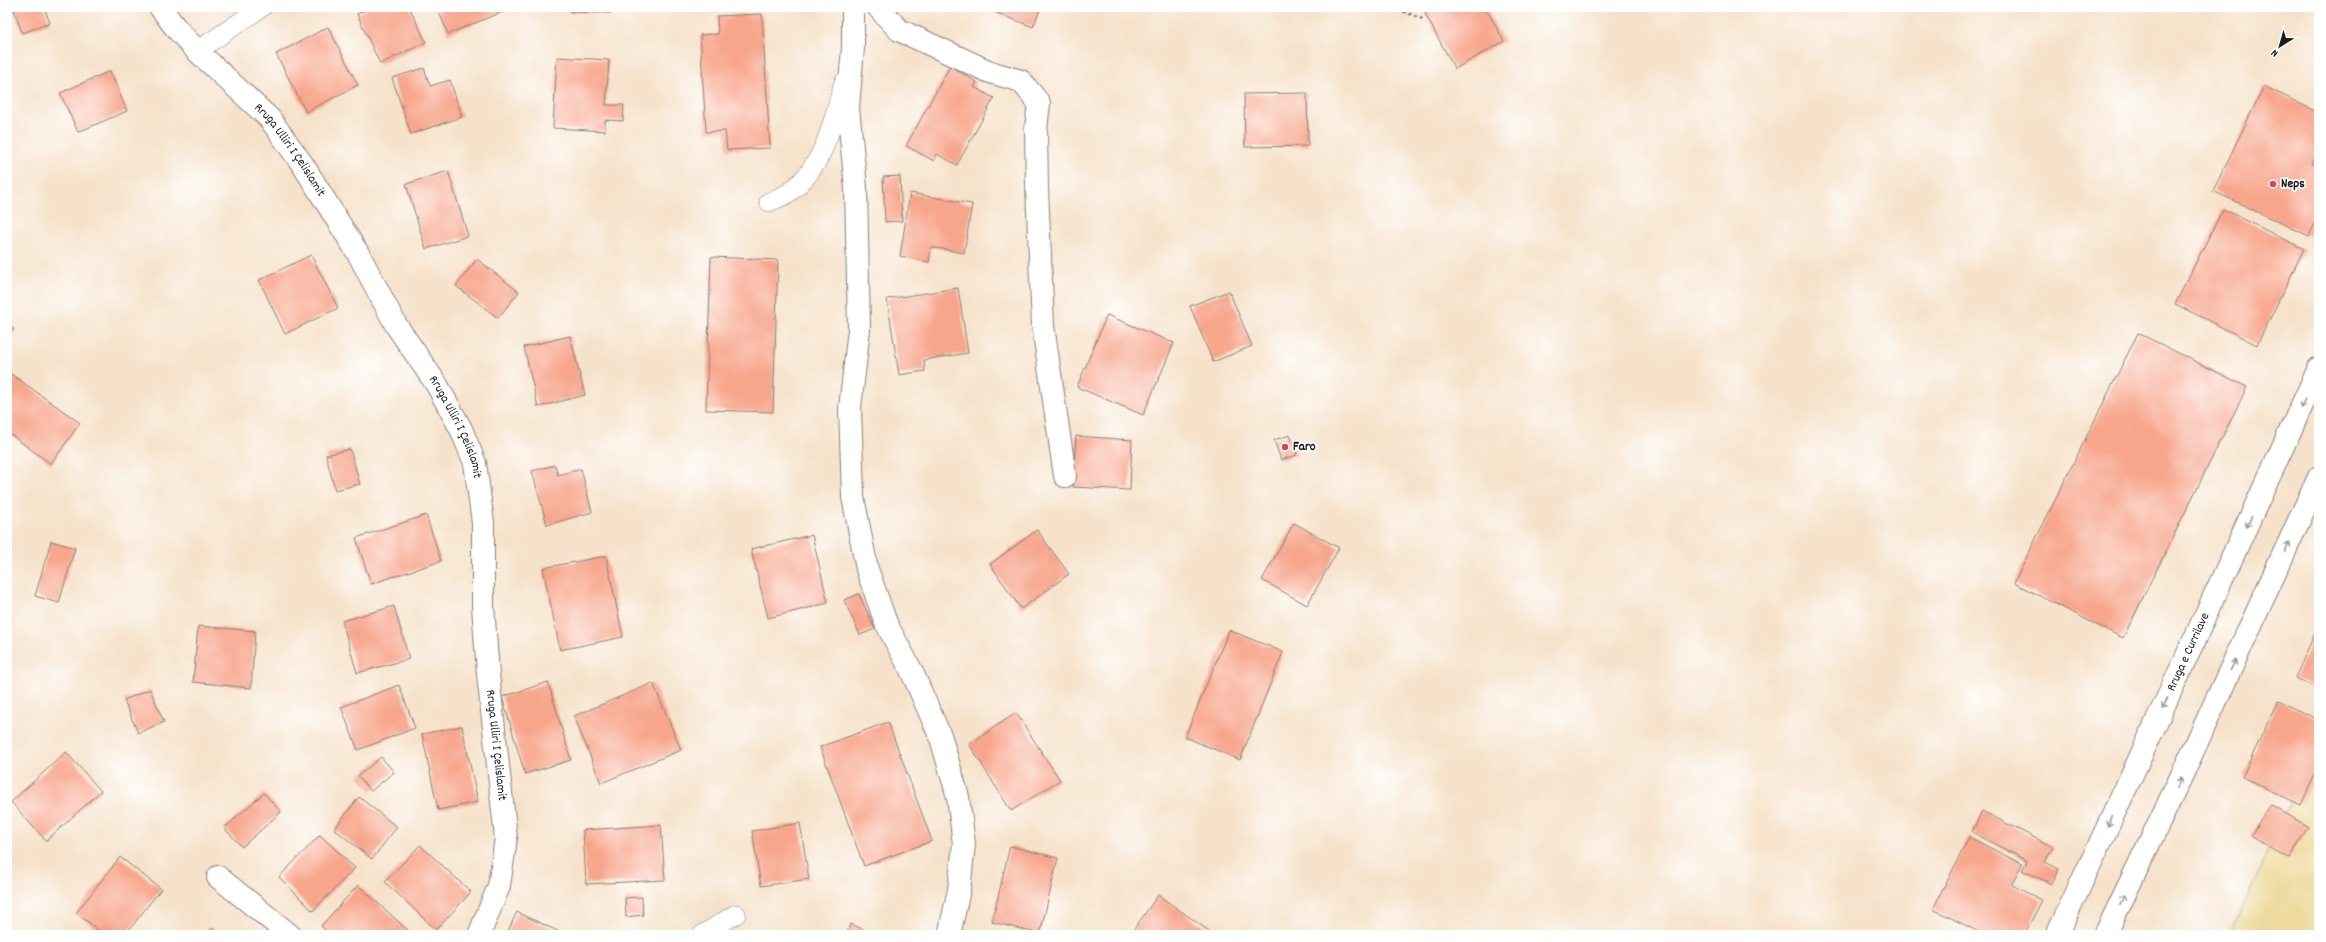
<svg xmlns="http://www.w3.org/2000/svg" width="2326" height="942" font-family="Dekko,sans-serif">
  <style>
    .sand { fill: #eeda9e; stroke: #857b5d }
    .building { fill: #f7a68c }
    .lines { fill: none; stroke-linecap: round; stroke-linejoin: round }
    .lane-casing { stroke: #897f73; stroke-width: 20 }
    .street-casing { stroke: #897f73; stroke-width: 24 }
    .secondary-casing { stroke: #897f73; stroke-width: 24 }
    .path { stroke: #897f73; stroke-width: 2.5; stroke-dasharray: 3 3; stroke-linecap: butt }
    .lane { stroke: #fff; stroke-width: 19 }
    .street { stroke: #fff; stroke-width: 22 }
    .secondary { stroke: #fff; stroke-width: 22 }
    .oneway { stroke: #999 }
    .poi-dot { fill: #d1495b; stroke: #fff; stroke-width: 1.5 }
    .labels { text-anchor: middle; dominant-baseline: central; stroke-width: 3.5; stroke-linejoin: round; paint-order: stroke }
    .street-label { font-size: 13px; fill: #1c1c1c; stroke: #fff }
    .poi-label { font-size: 13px; font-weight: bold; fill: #1c1c1c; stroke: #fff; text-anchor: start }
  </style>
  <rect width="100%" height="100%" fill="#fff"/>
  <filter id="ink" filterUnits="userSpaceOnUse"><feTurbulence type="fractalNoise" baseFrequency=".025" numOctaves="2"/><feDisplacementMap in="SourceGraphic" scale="8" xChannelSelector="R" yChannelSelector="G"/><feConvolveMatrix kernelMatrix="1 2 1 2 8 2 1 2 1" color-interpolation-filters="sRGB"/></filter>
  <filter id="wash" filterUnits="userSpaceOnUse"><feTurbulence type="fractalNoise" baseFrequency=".012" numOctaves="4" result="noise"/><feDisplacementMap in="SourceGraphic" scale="16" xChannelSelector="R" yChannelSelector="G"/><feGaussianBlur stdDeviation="0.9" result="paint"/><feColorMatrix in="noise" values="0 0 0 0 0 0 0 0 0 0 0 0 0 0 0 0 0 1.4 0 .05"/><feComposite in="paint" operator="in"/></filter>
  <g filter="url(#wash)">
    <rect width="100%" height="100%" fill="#f6e2ca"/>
    <!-- sand -->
    <path class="sand" d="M2319,738V935H2230Z"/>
    <g id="blocks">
      <!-- building -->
      <g class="building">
        <path d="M13,7H44L50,23L22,33Z"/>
        <path d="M371,7H409L426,42L380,64L357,14Z"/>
        <path d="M437,7H511L512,8L448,34Z"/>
        <path d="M571,7H611V13L570,12Z"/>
        <path d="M981,7H1041L1033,27Z"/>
        <path d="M1437,7H1485L1504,41L1455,69L1425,14Z"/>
        <path d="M762,14L770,148L727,150L725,131L706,132L700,35L718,34L717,16Z"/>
        <path d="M328,27L358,85L306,112L276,54Z"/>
        <path d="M557,57L609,60L606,105H624L623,121L605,120V131L553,128Z"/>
        <path d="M950,66L977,82L974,87L994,98L957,165L937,154L934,161L906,146Z"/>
        <path d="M424,68L430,86L450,80L462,117L411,134L392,78Z"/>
        <path d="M110,71L127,111L78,132L60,93Z"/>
        <path d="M2264,86L2319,113V150L2312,164L2319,167V215L2309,236L2213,191Z"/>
        <path d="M1307,93L1308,146L1245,147L1244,94Z"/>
        <path d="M448,171L468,236L426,249L406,184Z"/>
        <path d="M900,176L902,221L885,222L883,177Z"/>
        <path d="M910,193L972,204L964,253L931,247L929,262L900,256Z"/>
        <path d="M2223,209L2304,249L2257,345L2175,304Z"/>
        <path d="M311,255L338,308L285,334L259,280Z"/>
        <path d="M711,257L778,260L773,412L706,410Z"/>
        <path d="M477,259L519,292L498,318L456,286Z"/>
        <path d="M958,288L968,353L924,360L925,371L899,375L887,299Z"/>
        <path d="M1229,291L1252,346L1213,362L1190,306Z"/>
        <path d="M1107,315L1174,343L1143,415L1077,387Z"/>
        <path d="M7,324L14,329L7,338Z"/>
        <path d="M2138,333L2247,387L2123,638L2014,583Z"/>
        <path d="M570,336L585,395L538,407L524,347Z"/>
        <path d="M7,371L80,423L51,464L7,432Z"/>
        <path d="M1290,435L1297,455L1281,460L1274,440Z"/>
        <path d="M1076,436L1132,440L1130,490L1073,487Z"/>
        <path d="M350,449L360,484L335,490L326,455Z"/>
        <path d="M555,465L558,475L581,469L592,512L547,525L532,471Z"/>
        <path d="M426,515L441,561L371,584L356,538Z"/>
        <path d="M1294,523L1339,548L1307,605L1262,580Z"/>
        <path d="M1037,530L1069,574L1021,609L990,564Z"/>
        <path d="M812,535L828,603L768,618L751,549Z"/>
        <path d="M51,541L75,548L59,603L35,596Z"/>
        <path d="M606,556L623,637L560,650L543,568Z"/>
        <path d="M859,594L875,629L860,635L844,600Z"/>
        <path d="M394,606L409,659L357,673L342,621Z"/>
        <path d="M2319,624V688L2295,678Z"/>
        <path d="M198,626L255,631L251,688L193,682Z"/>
        <path d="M1229,630L1283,652L1240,760L1185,737Z"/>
        <path d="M548,682L571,760L525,774L502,697Z"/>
        <path d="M653,683L681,750L601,783L574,716Z"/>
        <path d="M399,685L415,728L358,750L341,707Z"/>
        <path d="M150,689L164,722L138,733L124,700Z"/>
        <path d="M2278,701L2319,720V766L2301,805L2242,777Z"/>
        <path d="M1016,713L1060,780L1011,811L969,744Z"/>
        <path d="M888,722L932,841L864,866L820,747Z"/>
        <path d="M462,726L478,802L438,810L422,734Z"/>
        <path d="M66,752L101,791L46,841L11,802Z"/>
        <path d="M381,757L394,772L371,791L358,776Z"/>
        <path d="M264,793L281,812L242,847L224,828Z"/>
        <path d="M359,797L397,827L372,859L334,829Z"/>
        <path d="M2270,804L2308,827L2289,859L2251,835Z"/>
        <path d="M1982,811L2053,847L2045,862L2059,869L2051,884L2022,870L2027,861L1972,832Z"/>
        <path d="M800,823L809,879L761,886L752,831Z"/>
        <path d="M661,825L665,880L586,884L583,830Z"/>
        <path d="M320,835L355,868L313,911L279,877Z"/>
        <path d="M1969,837L2022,864L2011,885L2042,900L2024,935H1985L1933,909Z"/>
        <path d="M420,845L471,892L436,930L385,882Z"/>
        <path d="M1010,846L1058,858L1040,934L992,922Z"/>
        <path d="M120,857L161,889L125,935H105L76,913Z"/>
        <path d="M358,885L410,932L407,935H330L321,926Z"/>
        <path d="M1158,895L1209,931L1206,935H1130Z"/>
        <path d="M642,897L643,915L626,917L625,898Z"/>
        <path d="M517,912L566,935H506Z"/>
        <path d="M851,924L875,935H846Z"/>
        <path d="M212,928L220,935H206Z"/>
      </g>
    </g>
  </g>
  <g filter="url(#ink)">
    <use href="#blocks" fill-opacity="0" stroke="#897f73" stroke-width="1"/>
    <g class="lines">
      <defs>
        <g id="lane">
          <path d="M197,51L262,7"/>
          <path d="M769,202C776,199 785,196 791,191C825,165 833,121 844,82"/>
          <path d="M702,935L736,914"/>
        </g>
        <g id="street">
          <path id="s1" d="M160,7L175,27L197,51L270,119L303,165L359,255L396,325L437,385L461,429L475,463L483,523V606L488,674L506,838L499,886L479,935"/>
          <path d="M853,7V48L848,107L856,188L859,329L850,408L853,497L867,569L886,623L912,672L941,738L958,797L964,844L959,890L949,935"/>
          <path d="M878,7L899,30L990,72L1021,81L1039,103L1036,129L1037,188L1043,326L1065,476"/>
          <path d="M218,877L290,935"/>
        </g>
        <g id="secondary">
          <path id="s2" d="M2057,935L2144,749L2319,368"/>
          <path d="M2105,935L2180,779L2319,477"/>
        </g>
      </defs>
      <!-- lane casing -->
      <use href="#lane" class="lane-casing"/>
      <!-- street casing -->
      <use href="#street" class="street-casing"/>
      <!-- secondary casing -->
      <use href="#secondary" class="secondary-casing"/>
      <!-- path -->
      <path class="path" d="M1392,7L1425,20"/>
      <!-- lane -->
      <use href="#lane" class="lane"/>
      <!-- street -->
      <use href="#street" class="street"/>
      <!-- secondary -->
      <use href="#secondary" class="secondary"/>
    </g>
    <!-- one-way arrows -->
    <defs><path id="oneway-shaft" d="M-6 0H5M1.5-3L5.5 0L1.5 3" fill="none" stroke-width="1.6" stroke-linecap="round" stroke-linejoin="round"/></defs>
    <g class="oneway">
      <use href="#oneway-shaft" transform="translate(2303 403) rotate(115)"/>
      <use href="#oneway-shaft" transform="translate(2249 522) rotate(115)"/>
      <use href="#oneway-shaft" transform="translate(2287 547) rotate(-65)"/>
      <use href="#oneway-shaft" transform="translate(2233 665) rotate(-65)"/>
      <use href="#oneway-shaft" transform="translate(2165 703) rotate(115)"/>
      <use href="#oneway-shaft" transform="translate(2179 783) rotate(-64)"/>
      <use href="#oneway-shaft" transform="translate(2110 821) rotate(115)"/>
      <use href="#oneway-shaft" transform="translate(2122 900) rotate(-64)"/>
    </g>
  </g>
  <!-- markers -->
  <g class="poi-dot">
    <circle cx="2273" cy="184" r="4"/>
    <circle cx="1285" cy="447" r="4"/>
  </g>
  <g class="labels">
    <!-- street labels -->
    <g class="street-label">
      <text stroke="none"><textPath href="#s1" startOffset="194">Rruga Ulliri I Çelislamit</textPath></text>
      <text stroke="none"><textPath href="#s1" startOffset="518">Rruga Ulliri I Çelislamit</textPath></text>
      <text stroke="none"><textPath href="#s2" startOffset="312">Rruga e Currilave</textPath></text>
      <text stroke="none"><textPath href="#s1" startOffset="842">Rruga Ulliri I Çelislamit</textPath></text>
    </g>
    <!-- poi labels -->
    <g class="poi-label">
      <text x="2281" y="184">Neps</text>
      <text x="1293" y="447">Faro</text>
    </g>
  </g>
  <!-- margin -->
  <rect width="2326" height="942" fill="none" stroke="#fff" stroke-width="24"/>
  <!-- north arrow -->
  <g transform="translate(2280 46) rotate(217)" stroke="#ffffff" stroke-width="3" paint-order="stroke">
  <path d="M0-3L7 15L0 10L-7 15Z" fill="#1c1c1c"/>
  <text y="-6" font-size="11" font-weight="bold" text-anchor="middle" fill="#1c1c1c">N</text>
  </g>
</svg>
